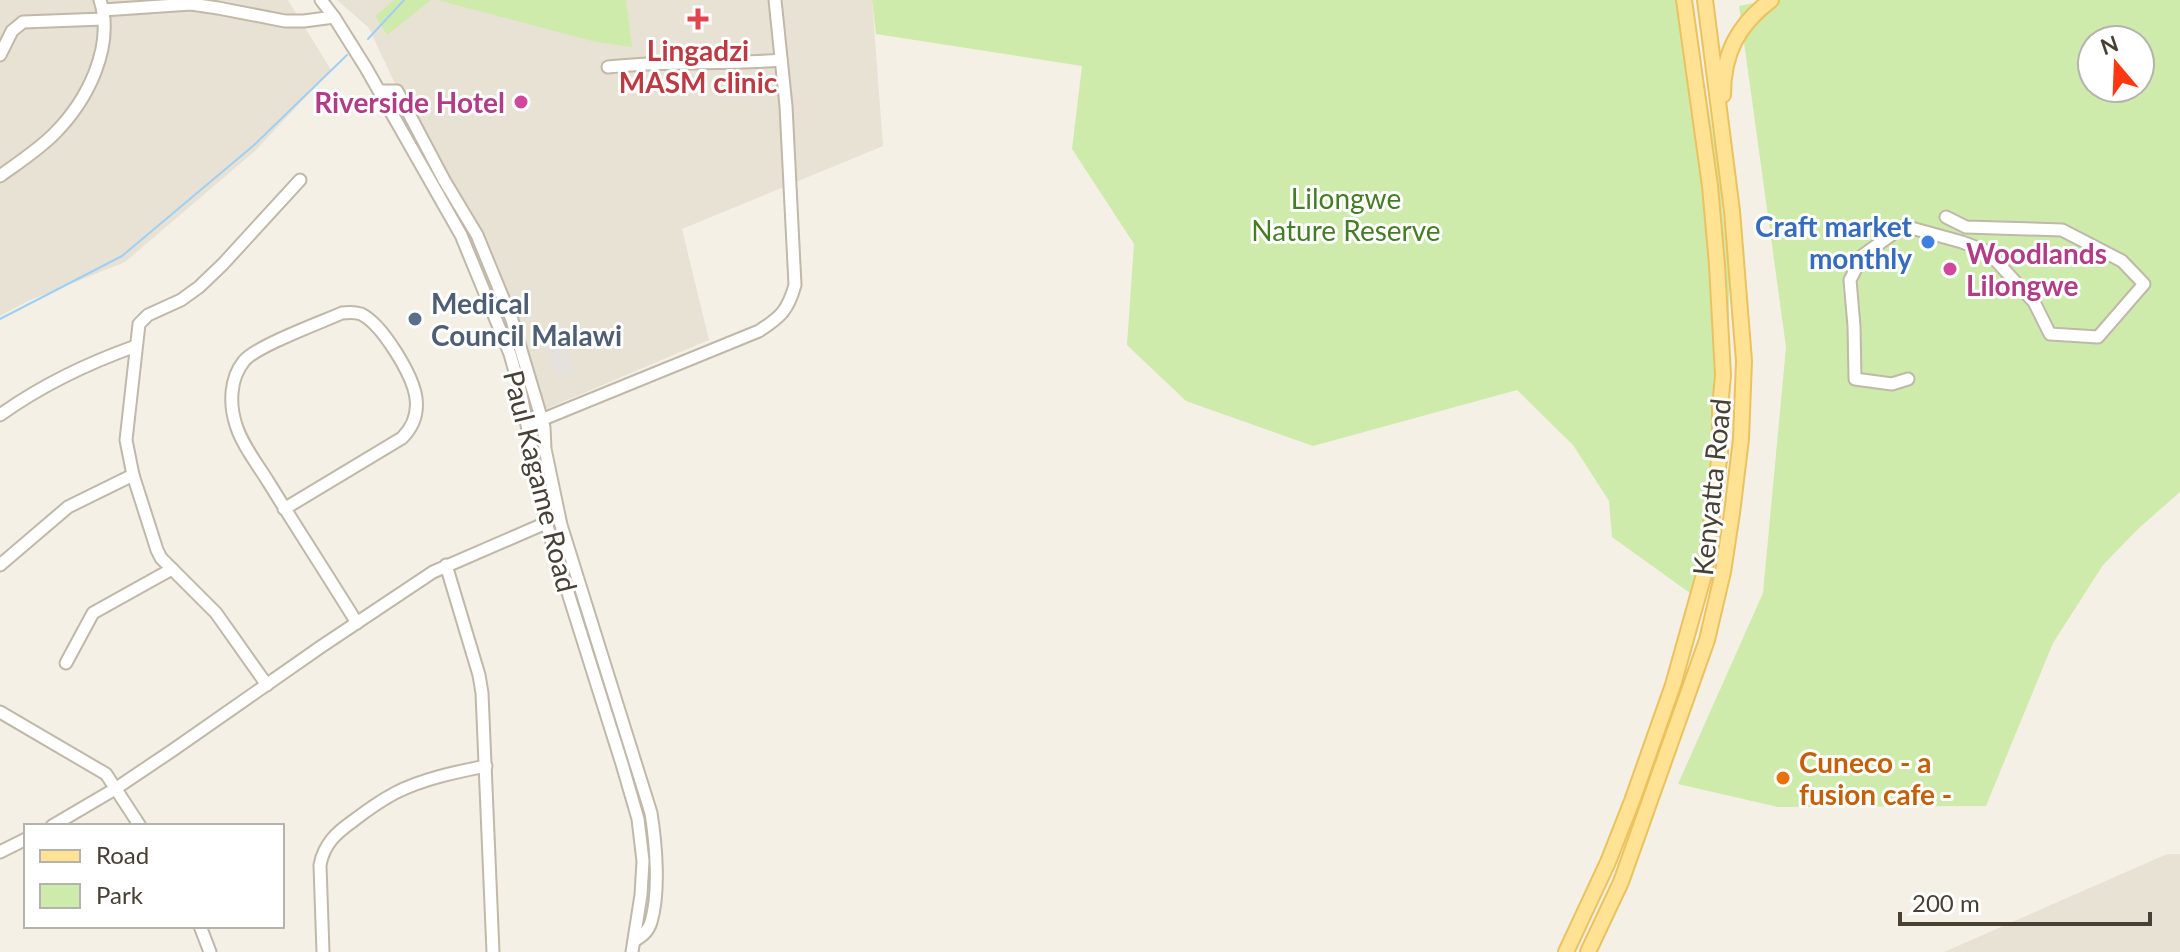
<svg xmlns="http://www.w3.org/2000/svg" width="2180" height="952" font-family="Lato,sans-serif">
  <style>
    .residential { fill: #e8e2d4 }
    .green { fill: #ceebac; fill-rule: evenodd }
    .parking { fill: #e5e2de }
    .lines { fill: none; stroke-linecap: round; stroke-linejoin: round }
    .stream { stroke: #9ed0f5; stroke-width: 2 }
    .minor-casing { stroke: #c0b8a8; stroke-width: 15 }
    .major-casing { stroke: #ebc25d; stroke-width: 18 }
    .minor { stroke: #fff; stroke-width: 11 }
    .major { stroke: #ffe294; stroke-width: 14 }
    .health-dot { fill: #e0444e; stroke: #fff; stroke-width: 3 }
    .hotel-dot { fill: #d1479c; stroke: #fff; stroke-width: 3 }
    .shop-dot { fill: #3f7fe0; stroke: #fff; stroke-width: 3 }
    .service-dot { fill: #5c6f8a; stroke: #fff; stroke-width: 3 }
    .food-dot { fill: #e8710a; stroke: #fff; stroke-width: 3 }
    .labels { text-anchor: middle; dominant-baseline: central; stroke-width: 6; stroke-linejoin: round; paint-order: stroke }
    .health-label { font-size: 28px; font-weight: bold; fill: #be3a42; stroke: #fff }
    .hotel-label { font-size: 28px; font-weight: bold; fill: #b23c85; stroke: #fff; text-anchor: end }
    .park-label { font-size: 28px; fill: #457d24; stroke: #fff }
    .shop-label { font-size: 28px; font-weight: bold; fill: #366cbe; stroke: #fff; text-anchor: end }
    .service-label { font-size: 28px; font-weight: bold; fill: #4e5e75; stroke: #fff; text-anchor: start }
    .street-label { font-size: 28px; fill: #474035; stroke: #fff }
    .food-label { font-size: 28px; font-weight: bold; fill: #c56008; stroke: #fff; text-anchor: start }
  </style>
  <rect width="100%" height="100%" fill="#f4f0e6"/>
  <!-- residential -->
  <g class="residential">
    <path d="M0,0H288L331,70L255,151L125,262L28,301L0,316Z"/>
    <path d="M337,0H872L883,146L682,229L709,340L546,409L369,28Z"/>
    <path d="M2167,854H2180V952H1944Z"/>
  </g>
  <!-- green -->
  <g class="green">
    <path d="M394,0H431L387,35L375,16Z"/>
    <path d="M437,0H626L632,47L596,42Z"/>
    <path d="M872,0H1690L1718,163L1729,278V391L1701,601L1612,537L1609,501L1573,445L1517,390L1313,446L1186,401L1127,345L1134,244L1072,149L1082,66L876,34Z"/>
    <path d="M1768,0H2180V492L2139,528L2103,565L2053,643L1986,806L1778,807L1678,784L1763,593L1786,347L1739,6ZM2092,40H2140V88H2092Z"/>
  </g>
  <!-- parking -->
  <path class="parking" d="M558,323L575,373L557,379L540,329Z"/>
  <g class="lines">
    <!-- stream -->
    <g class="stream">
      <path d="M368,39L404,0"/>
      <path d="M0,319L122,256L253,146L347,55"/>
    </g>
    <defs>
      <g id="minor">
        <path d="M321,0L334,17L366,68L461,235L510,354L520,389L546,523L622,764L638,819L643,861L641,895L632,952"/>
        <path d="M103,10L191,4L218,8L285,21H304L334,17"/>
        <path d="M0,55L12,31L23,22L104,19"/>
        <path d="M608,67C666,60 723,65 781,60"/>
        <path d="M380,91H397L444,180L477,235L512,320L544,427L545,449L561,525L651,813C656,844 660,892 651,922C648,932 642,936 634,941"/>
        <path d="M0,176C18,163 38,150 54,134C87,101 115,47 100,0"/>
        <path d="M1908,379L1892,384L1855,379L1854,326L1850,280L1863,255L1904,226L1962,242L1988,252L2034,302L2050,334L2098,337L2144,284L2122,261L2062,230L1966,227L1946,217"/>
        <path d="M0,415C42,385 88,363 136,346"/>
        <path d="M536,422L759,331C781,317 788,310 795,285L786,106L775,0"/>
        <path d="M284,509L402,438C413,427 418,413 416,398C413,375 382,324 361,314C355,312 349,312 342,313C322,322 256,346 244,361C230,378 229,404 236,425C242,445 258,465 269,483C298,530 328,576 357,623"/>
        <path d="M0,565L68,507L133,475"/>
        <path d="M446,565L479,675L482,693L493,952"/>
        <path d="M66,663L93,613L172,569"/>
        <path d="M267,685L216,613L161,558L157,550L133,475L126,440L139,324L148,315L181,300L199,287L223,264L300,180"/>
        <path d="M0,712L106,774L140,826"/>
        <path d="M52,826L115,789L173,750L322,646L433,572L546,523"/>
        <path d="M0,852L26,839"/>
        <path d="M200,926L210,952"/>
        <path d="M323,952L320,865C324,844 336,833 353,821C366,811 380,801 395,793C422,779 456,772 486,766"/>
      </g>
      <g id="major">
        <path d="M1723,95C1723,53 1738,25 1771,0"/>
        <path d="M1566,952L1608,862L1632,801L1673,685L1705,571L1720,452V408L1723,375L1717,265L1710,186L1684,0"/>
        <path d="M1588,952L1621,882L1707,640L1723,572L1732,513L1741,439L1744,361L1732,211L1705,0"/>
      </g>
    </defs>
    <!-- minor casing -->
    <use href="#minor" class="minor-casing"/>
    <!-- major casing -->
    <use href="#major" class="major-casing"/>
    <!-- minor -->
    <use href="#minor" class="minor"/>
    <!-- major -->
    <use href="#major" class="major"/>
  </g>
  <!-- markers -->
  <path class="health-dot" d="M694 7h8v8h8v8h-8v8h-8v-8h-8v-8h8z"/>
  <g class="hotel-dot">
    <circle cx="521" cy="102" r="8"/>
    <circle cx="1950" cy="269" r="8"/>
  </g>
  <circle class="shop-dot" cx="1928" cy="242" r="8"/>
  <circle class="service-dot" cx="415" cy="319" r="8"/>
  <circle class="food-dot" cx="1783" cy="778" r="8"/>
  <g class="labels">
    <!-- health labels -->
    <g class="health-label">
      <text x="698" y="50">Lingadzi<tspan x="698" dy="32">MASM clinic</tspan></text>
    </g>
    <!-- hotel labels -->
    <g class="hotel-label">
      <text x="505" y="102">Riverside Hotel</text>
      <text x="1966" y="253" text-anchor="start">Woodlands<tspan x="1966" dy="32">Lilongwe</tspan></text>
    </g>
    <!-- park labels -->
    <g class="park-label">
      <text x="1346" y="198">Lilongwe<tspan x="1346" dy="32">Nature Reserve</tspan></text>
    </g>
    <!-- shop labels -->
    <g class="shop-label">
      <text x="1912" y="226">Craft market<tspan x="1912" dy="32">monthly</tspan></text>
    </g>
    <!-- service labels -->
    <g class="service-label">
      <text x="431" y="303">Medical<tspan x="431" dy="32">Council Malawi</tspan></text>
    </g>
    <!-- street labels -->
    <g class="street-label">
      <text transform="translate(541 481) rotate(76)">Paul Kagame Road</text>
      <text transform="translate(1711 487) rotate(-84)">Kenyatta Road</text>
    </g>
    <!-- food labels -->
    <g class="food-label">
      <text x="1799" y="762">Cuneco - a<tspan x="1799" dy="32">fusion cafe -</tspan></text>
    </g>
  </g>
  <!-- legend -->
  <rect x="24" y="824" width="260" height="104" fill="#ffffff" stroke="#b5b3ae" stroke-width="2"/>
  <rect x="40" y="850" width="40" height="12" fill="#ffe294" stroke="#b5b3ae" stroke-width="2"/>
  <text x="96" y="864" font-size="24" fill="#474035">Road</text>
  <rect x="40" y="884" width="40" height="24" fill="#ceebac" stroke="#b5b3ae" stroke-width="2"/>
  <text x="96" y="904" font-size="24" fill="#474035">Park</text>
  <!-- north arrow -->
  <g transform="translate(2116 64) rotate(341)"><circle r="38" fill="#ffffff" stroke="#b5b3ae" stroke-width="2"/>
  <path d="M0-6L14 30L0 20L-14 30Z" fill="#ff3812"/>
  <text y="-12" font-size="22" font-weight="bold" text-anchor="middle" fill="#474035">N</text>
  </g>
  <!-- scale -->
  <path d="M1900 912v12h250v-12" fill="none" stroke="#474035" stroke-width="4"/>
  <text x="1912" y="912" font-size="24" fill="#474035" stroke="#ffffff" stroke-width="6" paint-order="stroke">200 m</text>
</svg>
